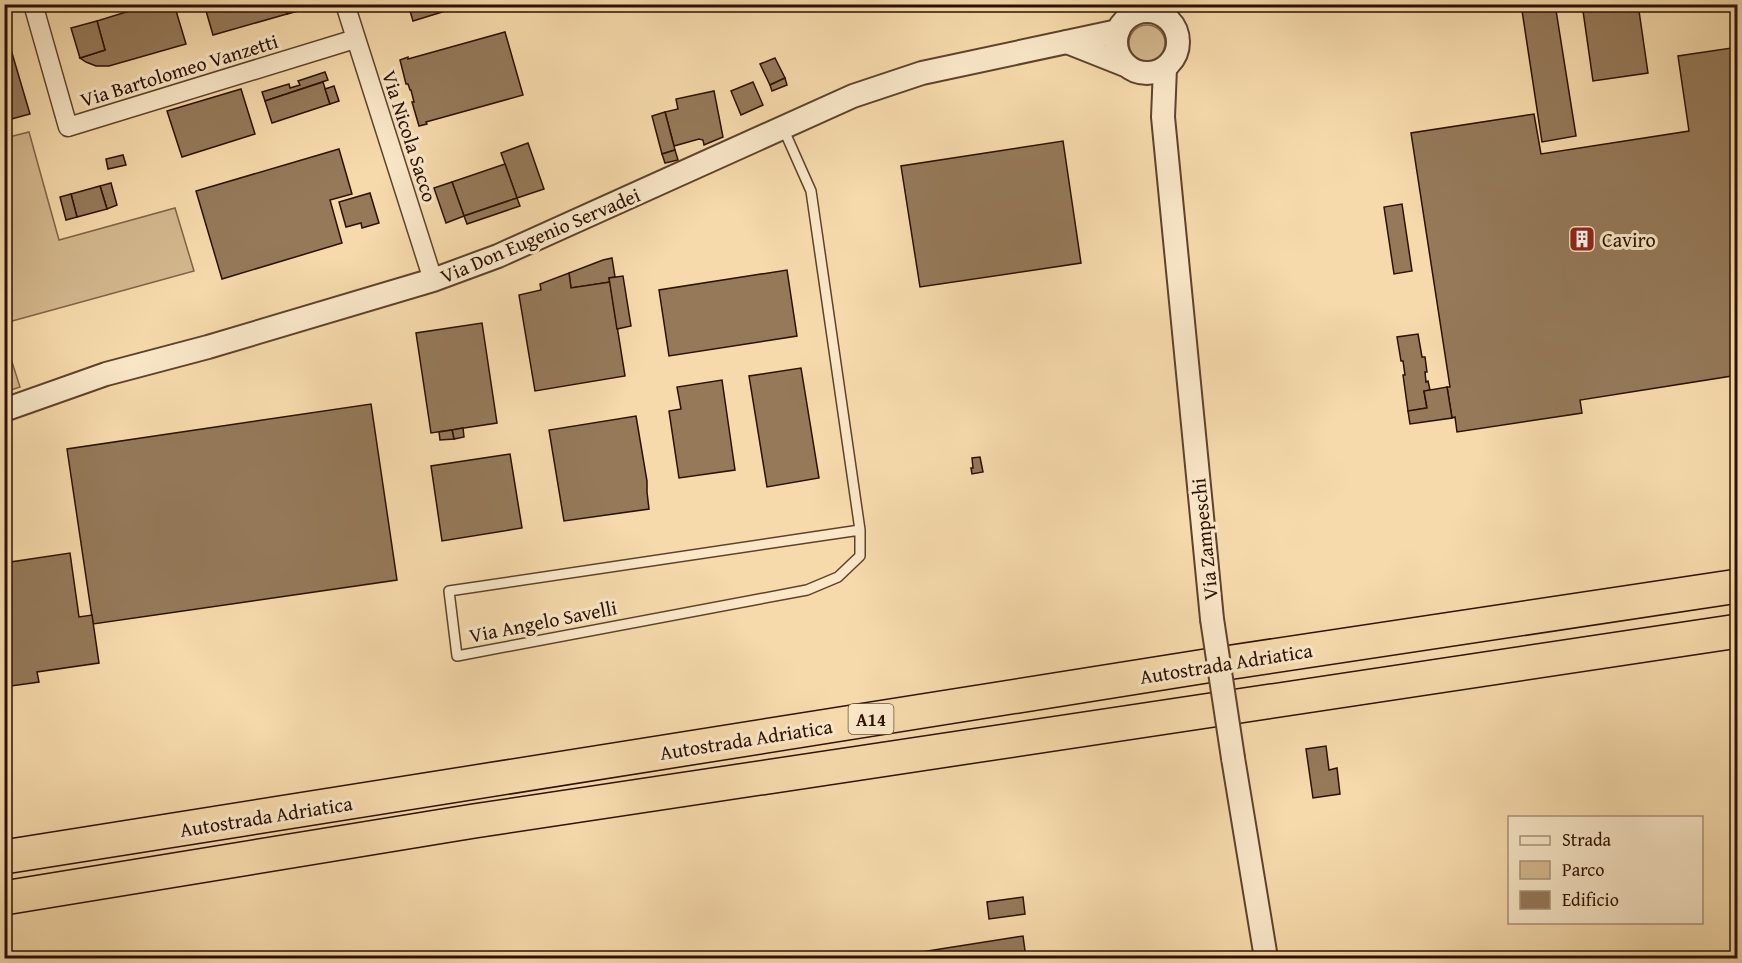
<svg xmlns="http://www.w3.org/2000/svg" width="1742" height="963" font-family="'Gentium Book Plus',serif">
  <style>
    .green { fill: #d4b88e; stroke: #806447; stroke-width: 1.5 }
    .building { fill: #957959; stroke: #2c1000; stroke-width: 1.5 }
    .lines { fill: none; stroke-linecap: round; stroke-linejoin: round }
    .service-casing { stroke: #5e422b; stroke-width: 12 }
    .minor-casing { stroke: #5e422b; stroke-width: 21 }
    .tertiary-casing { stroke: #5e422b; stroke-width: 26 }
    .motorway-casing { stroke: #2c1000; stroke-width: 36 }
    .service { stroke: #f9e7c8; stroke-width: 9 }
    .minor { stroke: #f9e7c8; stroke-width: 18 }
    .tertiary { stroke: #f9e7c8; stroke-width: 22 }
    .motorway { stroke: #f6daab; stroke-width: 33 }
    .tertiary-bridge-casing { stroke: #5e422b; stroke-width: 26; stroke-linecap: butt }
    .tertiary-bridge { stroke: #f9e7c8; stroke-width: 22 }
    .labels { text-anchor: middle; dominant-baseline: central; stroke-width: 6; stroke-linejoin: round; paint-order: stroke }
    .shield { fill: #f9e7c8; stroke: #6a503c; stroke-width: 1.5 }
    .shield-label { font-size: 18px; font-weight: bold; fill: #2c1000 }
    .street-label { font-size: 20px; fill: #2c1000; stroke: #f9e7c8 }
    .poi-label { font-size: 20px; fill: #2c1000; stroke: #f9e7c8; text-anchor: start }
  </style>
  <rect width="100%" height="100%" fill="#f6daab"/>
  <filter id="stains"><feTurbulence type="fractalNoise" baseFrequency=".00333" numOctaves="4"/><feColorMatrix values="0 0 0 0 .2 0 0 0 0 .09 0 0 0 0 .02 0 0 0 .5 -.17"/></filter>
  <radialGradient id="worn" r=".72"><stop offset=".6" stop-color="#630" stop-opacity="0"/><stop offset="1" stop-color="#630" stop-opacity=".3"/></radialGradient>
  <!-- green -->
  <g class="green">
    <circle cx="1147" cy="43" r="18"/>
    <path d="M29,132L59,240L175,208L194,271L5,323V138Z"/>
    <path d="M4,337L20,387L5,392H4Z"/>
  </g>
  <!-- building -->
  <g class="building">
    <path d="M152,4H174L186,44L109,66H96L86,62L80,58L105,50L97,21Z"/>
    <path d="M204,4H284L287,14L213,35Z"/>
    <path d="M284,4H302L298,11L287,14Z"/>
    <path d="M408,4H468L413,21Z"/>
    <path d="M1521,4H1555L1576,136L1542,142Z"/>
    <path d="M1582,4H1638L1648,73L1593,81Z"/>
    <path d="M97,21L105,50L80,58L71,28Z"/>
    <path d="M4,26L30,114L4,121Z"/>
    <path d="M505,32L523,95L426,122L427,124L419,126L412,102H414L411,90H410L408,84H406L400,60L408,57V59Z"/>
    <path d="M1738,47V375L1580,400L1582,413L1457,432L1455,417L1452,418L1447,387H1450L1411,133L1534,114L1541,154L1689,131L1678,56Z"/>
    <path d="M775,58L785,78L770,85L760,64Z"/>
    <path d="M325,72L328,80L265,101L262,92L289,84L290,88L300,85L298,81Z"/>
    <path d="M785,78L787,85L772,91L770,85Z"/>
    <path d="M323,82L330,104L272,123L265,101Z"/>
    <path d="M753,82L763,105L741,115L731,91Z"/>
    <path d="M334,86L339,101L330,104L325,89Z"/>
    <path d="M241,89L255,134L182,157L167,111Z"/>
    <path d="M714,91L723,137L704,145L703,140L699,139L674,146L665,112L678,109L676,99Z"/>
    <path d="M665,112L675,150L662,154L652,116Z"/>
    <path d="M1063,141L1081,263L920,287L901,166Z"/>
    <path d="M528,143L544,189L517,198L501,153Z"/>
    <path d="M339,149L352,194L330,200L342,243L222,279L196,191Z"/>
    <path d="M675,150L678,160L665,163L662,154Z"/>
    <path d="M123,155L126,165L108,169L106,159Z"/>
    <path d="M505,164L517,198L464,216L452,182Z"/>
    <path d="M452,182L464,216L446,223L434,188Z"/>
    <path d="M111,183L117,205L107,209L100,186Z"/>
    <path d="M100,186L107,209L77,217L71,194Z"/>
    <path d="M370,193L379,223L362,228L361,223L346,227L339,202Z"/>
    <path d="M71,194L77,217L66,220L60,197Z"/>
    <path d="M517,198L520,206L467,224L464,216Z"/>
    <path d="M1402,204L1412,271L1394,274L1384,207Z"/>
    <path d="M612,258L615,277L609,278L610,282L571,288L569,273L603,260Z"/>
    <path d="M787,270L797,336L669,356L659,290Z"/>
    <path d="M569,273L571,288L610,282L625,376L535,391L519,295L541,290L540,284Z"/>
    <path d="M623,276L631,326L617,329L609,278Z"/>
    <path d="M482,323L497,423L431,433L416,333Z"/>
    <path d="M1418,334L1422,357H1425L1427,372H1425L1426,382L1428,381L1430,390L1424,391L1427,408L1408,411L1403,375H1405L1403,361H1401L1397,337Z"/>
    <path d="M801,368L819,478L767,487L749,376Z"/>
    <path d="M722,380L735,470L679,478L669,411L681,409L677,387Z"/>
    <path d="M1447,387L1452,418L1410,424L1408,411L1427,408L1424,391Z"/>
    <path d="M371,404L397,580L93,624L67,449Z"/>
    <path d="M636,416L647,481V492L649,509L564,521L549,430Z"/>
    <path d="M463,428L464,437L454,439L452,430Z"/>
    <path d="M452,430L454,439L440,440L439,432Z"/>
    <path d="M510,454L522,528L442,541L431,466Z"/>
    <path d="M980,457L983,472L972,474L971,468H973L972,458Z"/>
    <path d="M70,553L79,617L92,615L99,663L37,672L39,682L4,687V563Z"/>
    <path d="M1326,746L1329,770L1337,768L1340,794L1313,798L1306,749Z"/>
    <path d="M1023,897L1025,914L989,919L987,902Z"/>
    <path d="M1023,936L1026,958H883Z"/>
  </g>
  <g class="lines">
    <defs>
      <path id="service" d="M783,128L811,191L860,530L449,591L457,656L807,590L838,577L860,556V530"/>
      <g id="minor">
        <path d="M33,4L68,127L355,39"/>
        <path d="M345,4L433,280"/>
      </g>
      <g id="tertiary">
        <circle cx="1147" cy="42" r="31"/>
        <path d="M1067,42L1125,65"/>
        <path d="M1165,68L1163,117L1212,619"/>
        <path d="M4,410L106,374L208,347L433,280L498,256L853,96L922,73L1118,31"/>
        <path d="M1233,758L1266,958"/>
      </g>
      <g id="motorway">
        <path d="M4,857L1206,666L1738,586"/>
        <path d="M4,898L474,821L1738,631"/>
      </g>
    </defs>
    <!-- service casing -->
    <use href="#service" class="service-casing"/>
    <!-- minor casing -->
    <use href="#minor" class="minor-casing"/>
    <!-- tertiary casing -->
    <use href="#tertiary" class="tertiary-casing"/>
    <!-- motorway casing -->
    <use href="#motorway" class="motorway-casing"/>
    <!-- service -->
    <use href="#service" class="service"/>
    <!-- minor -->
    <use href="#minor" class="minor"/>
    <!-- tertiary -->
    <use href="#tertiary" class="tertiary"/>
    <!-- motorway -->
    <use href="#motorway" class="motorway"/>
    <defs>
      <path id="tertiary-bridge" d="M1212,619L1233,758"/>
    </defs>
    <!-- tertiary-bridge casing -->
    <use href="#tertiary-bridge" class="tertiary-bridge-casing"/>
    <!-- tertiary-bridge -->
    <use href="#tertiary-bridge" class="tertiary-bridge"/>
  </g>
  <!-- icons -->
  <defs>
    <symbol id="building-square" viewBox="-11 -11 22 22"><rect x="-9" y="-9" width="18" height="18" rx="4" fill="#8f2418" stroke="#f9e7c8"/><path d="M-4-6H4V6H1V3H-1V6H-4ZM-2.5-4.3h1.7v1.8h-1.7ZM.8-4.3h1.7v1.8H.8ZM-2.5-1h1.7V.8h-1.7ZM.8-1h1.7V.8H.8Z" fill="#fff"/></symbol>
  </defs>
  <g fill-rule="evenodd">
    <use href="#building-square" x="1567" y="224" width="30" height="30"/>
  </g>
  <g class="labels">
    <!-- shield labels -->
    <rect class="shield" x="848.5" y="704" width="45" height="30" rx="4.5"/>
    <g class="shield-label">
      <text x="871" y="719">A14</text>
    </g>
    <!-- street labels -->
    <g class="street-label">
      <text transform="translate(179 70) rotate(-17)">Via Bartolomeo Vanzetti</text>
      <text transform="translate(410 136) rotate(72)">Via Nicola Sacco</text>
      <text transform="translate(540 235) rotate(-23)">Via Don Eugenio Servadei</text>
      <text transform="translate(1204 539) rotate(-96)">Via Zampeschi</text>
      <text transform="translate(543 621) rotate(-11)">Via Angelo Savelli</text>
      <text transform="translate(1226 663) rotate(-9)">Autostrada Adriatica</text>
      <text transform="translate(746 739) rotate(-9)">Autostrada Adriatica</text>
      <text transform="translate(266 816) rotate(-9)">Autostrada Adriatica</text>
    </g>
    <!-- poi labels -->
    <g class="poi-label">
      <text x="1602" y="239">Caviro</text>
    </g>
  </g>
  <!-- margin -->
  <rect width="1742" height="963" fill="none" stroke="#f6daab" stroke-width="24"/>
  <rect x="6" y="6" width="1730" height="951" fill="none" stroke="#2c1000" stroke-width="3"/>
  <rect x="12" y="12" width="1718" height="939" fill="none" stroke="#2c1000" stroke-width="1.5"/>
  <!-- legend -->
  <rect x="1508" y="816" width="195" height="108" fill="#f9e7c8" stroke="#a79178" stroke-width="1.5"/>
  <rect x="1520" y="836" width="30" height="9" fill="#f9e7c8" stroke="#a79178" stroke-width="1.5"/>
  <text x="1562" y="846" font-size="18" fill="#2c1000">Strada</text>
  <rect x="1520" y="861" width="30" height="18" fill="#d4b88e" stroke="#a79178" stroke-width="1.5"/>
  <text x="1562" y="876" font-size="18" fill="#2c1000">Parco</text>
  <rect x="1520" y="891" width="30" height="18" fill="#957959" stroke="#a79178" stroke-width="1.5"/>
  <text x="1562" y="906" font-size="18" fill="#2c1000">Edificio</text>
  <rect width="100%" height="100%" filter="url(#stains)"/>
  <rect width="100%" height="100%" fill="url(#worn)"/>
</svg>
